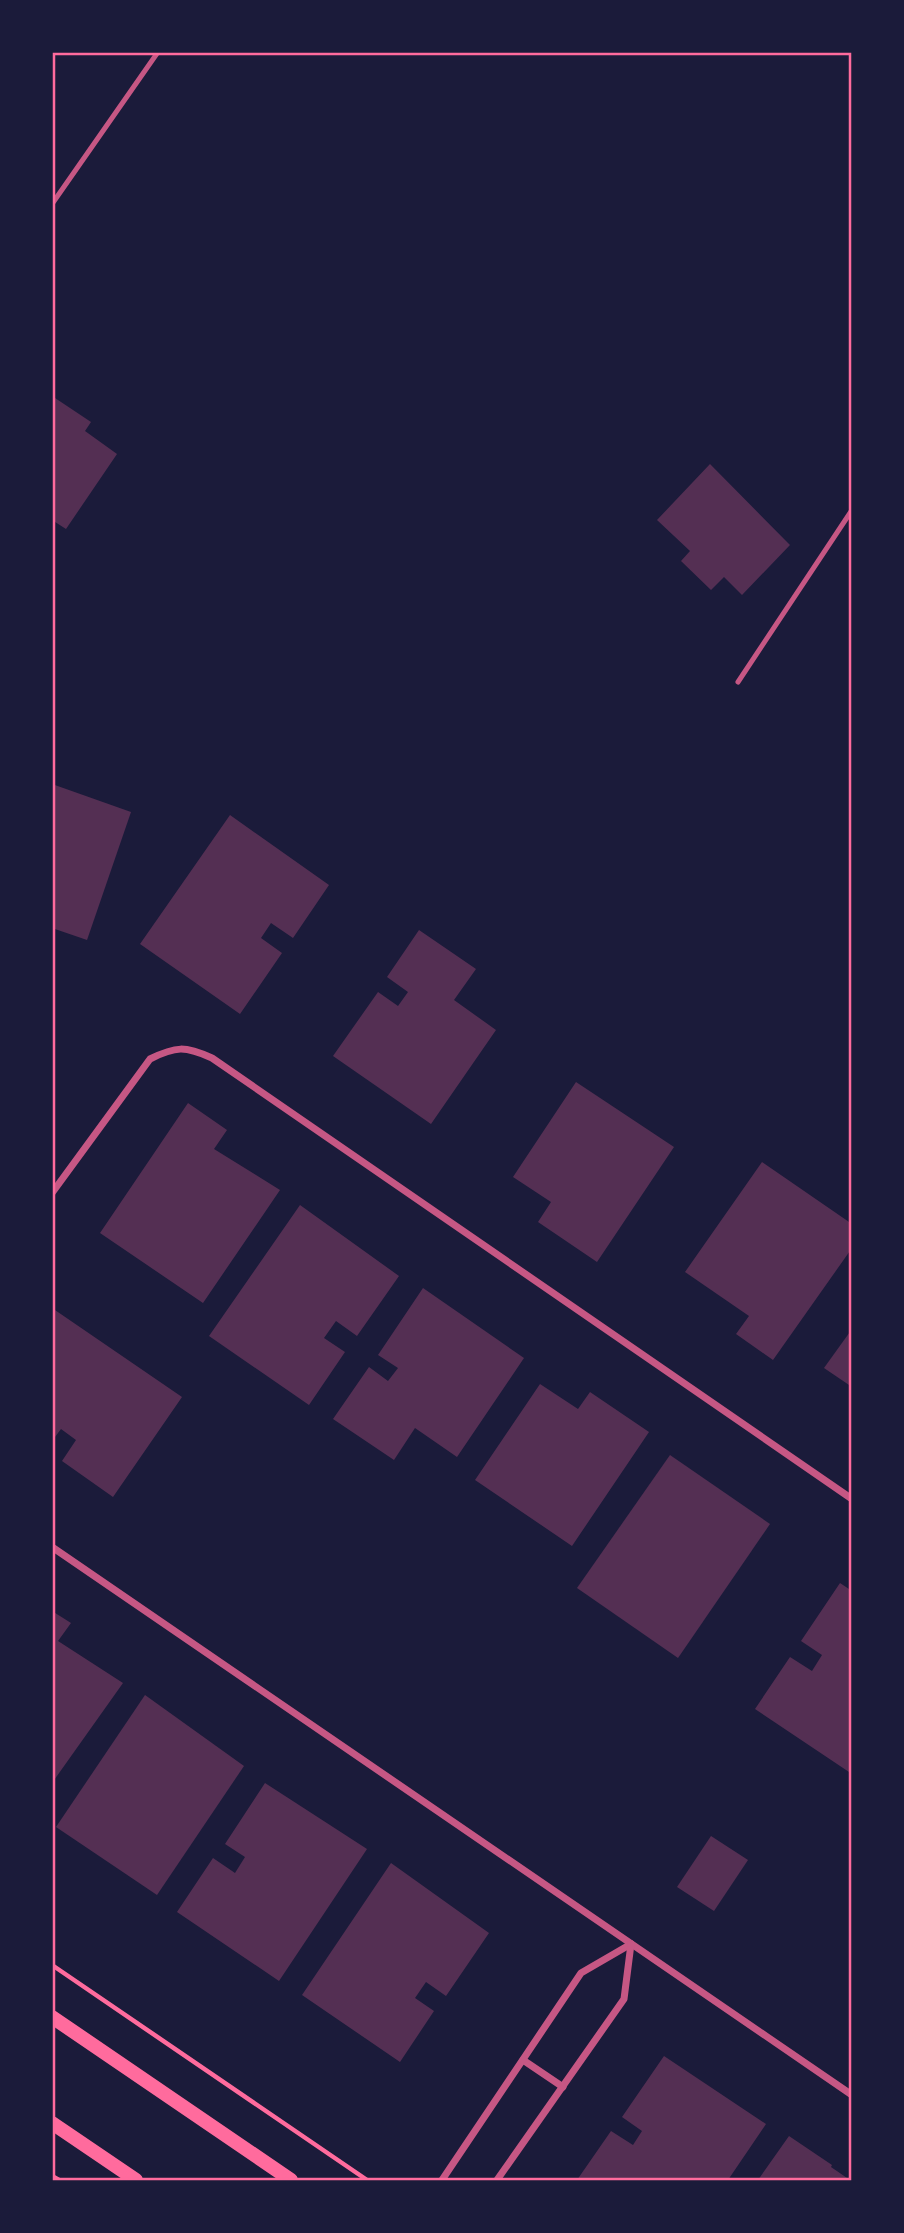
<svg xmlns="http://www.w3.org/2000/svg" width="904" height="2233" font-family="'Open Sans',sans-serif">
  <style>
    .building { fill: #542f53 }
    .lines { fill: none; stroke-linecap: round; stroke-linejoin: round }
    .path { stroke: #ff6b9d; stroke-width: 4.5 }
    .service { stroke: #c65784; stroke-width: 5 }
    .minor { stroke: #c65784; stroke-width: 7 }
    .secondary { stroke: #ff6b9d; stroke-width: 14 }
    .neatline { fill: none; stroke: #ff6b9d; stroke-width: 2.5 }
  </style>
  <rect width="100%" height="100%" fill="#1b1b3a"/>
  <!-- building -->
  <g class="building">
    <path d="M52,396L91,422L85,431L117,454L66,529L52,520Z"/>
    <path d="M710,464L790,545L742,595L724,577L711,590L681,561L690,551L657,520Z"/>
    <path d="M52,784L131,812L87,940L52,928Z"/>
    <path d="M230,815L329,885L293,938L271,923L261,938L282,953L240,1014L140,944Z"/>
    <path d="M419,930L476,969L454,1000L496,1030L431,1124L333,1056L378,992L398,1006L408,992L387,977Z"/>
    <path d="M576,1082L674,1147L597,1262L538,1222L551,1202L513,1177Z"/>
    <path d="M188,1103L227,1130L214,1149L280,1190L203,1303L100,1233Z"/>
    <path d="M762,1162L852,1224V1248L773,1360L736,1334L749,1316L685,1272Z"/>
    <path d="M300,1205L399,1276L357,1336L336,1321L324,1338L345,1352L309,1405L209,1336Z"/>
    <path d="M423,1288L524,1358L457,1457L415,1428L394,1460L333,1419L369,1367L388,1381L398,1368L378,1355Z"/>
    <path d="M52,1308L182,1397L113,1497L62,1461L76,1440L61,1429L52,1441Z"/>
    <path d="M852,1329V1387L824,1368Z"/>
    <path d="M540,1384L578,1409L590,1392L649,1432L572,1546L475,1480Z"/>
    <path d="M670,1455L770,1524L678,1658L577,1588Z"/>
    <path d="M840,1583L852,1591V1774L755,1709L790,1657L812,1671L822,1655L801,1641Z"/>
    <path d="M52,1611L71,1623L58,1641L123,1683L52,1783Z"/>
    <path d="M145,1695L244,1766L157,1895L56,1827Z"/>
    <path d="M265,1783L367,1849L279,1981L177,1912L213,1858L235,1873L245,1857L225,1844Z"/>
    <path d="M711,1836L748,1860L714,1911L677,1887Z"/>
    <path d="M391,1863L489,1933L446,1996L426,1982L415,1998L434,2011L400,2062L302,1995Z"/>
    <path d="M664,2056L766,2124L728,2180H577L611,2131L633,2145L642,2131L622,2117Z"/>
    <path d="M789,2136L832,2165L831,2167L850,2180H758Z"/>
  </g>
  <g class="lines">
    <!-- path -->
    <g class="path">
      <path d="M52,1965L367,2180"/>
      <path d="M52,2176L59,2180"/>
    </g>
    <!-- service -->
    <g class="service">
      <path d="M52,204L158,52"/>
      <path d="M738,682L852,510"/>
    </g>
    <!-- minor -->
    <g class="minor">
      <path d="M52,1193L150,1059C176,1046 185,1046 212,1058L852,1499"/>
      <path d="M52,1547L852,2095"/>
      <path d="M523,2060L563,2087"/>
      <path d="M442,2180L581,1973L631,1944"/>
      <path d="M497,2180L624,1999L631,1944"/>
    </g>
    <!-- secondary -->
    <g class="secondary">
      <path d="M52,2017L291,2180"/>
      <path d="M52,2123L136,2180"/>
    </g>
  </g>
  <!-- border -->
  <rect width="904" height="2233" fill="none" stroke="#1b1b3a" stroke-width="108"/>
  <rect x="54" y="54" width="796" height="2125" class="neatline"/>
</svg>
